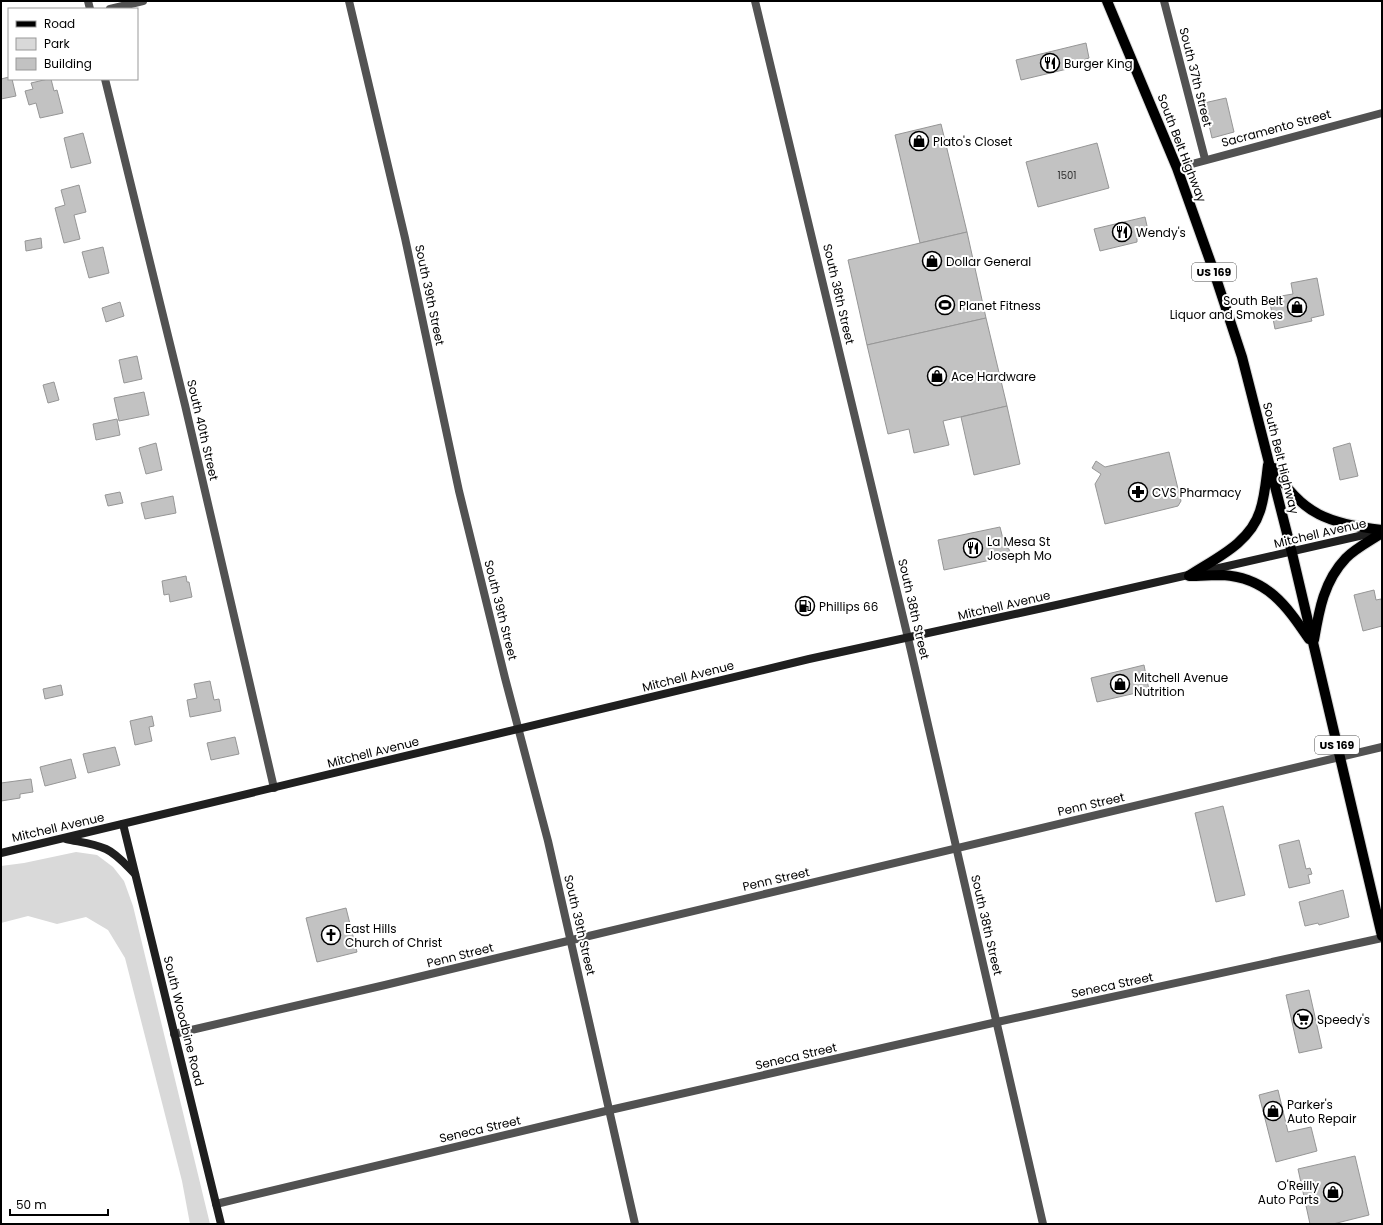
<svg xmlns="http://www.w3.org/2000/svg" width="1383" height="1225" font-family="Poppins,sans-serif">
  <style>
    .green { fill: #d9d9d9 }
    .building { fill: #c2c2c2; stroke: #969696 }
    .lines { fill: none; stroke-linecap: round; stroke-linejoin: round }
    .primary-casing { stroke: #dbdbdb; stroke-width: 12 }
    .street { stroke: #525252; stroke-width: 8 }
    .secondary { stroke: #1f1f1f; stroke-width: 8 }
    .primary { stroke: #000; stroke-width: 10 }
    .labels { text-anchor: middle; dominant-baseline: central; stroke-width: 4; stroke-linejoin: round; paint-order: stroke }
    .number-label { font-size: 10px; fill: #303030 }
    .shield { fill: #fff; stroke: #4c4c4c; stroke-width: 1 }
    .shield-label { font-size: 11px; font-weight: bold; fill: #000 }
    .poi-label { font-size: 12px; fill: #000; stroke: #fff; text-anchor: start }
    .street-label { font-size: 12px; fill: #000; stroke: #fff }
  </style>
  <rect width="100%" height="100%" fill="#fff"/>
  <!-- green -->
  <path class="green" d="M76,852L97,855L113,867L124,881L133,906L210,1224H190L182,1181L125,958L108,930L86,917L57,924L28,916L1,923V866L24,863Z"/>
  <!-- building -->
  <g class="building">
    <path d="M1086,43L1089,58L1083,60L1084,65L1021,80L1016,60Z"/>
    <path d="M9,77V79H12L16,96L1,99V79Z"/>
    <path d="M48,79H51L54,91L57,90L63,113L40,118L36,103L29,105L25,91L33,89L31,83Z"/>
    <path d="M1226,98L1234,132L1212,138L1204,103Z"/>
    <path d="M941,124L967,232L920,243L895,135Z"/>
    <path d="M83,133L91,163L71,168L64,138Z"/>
    <path d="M1097,143L1109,188L1038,207L1026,162Z"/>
    <path d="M79,185L86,212L74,215L80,239L64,243L55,208L65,205L61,190Z"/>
    <path d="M1145,217L1149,235L1137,238V242L1100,251L1094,229Z"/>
    <path d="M967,232L986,318L867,345L848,260Z"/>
    <path d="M41,238L42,248L26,251L25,241Z"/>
    <path d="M103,247L109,273L89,278L82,252Z"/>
    <path d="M1317,278L1324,315L1311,318L1312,321L1275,329L1269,298L1293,294L1291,283Z"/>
    <path d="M120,302L124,316L106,322L102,308Z"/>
    <path d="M986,318L1007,406L943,421L949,445L914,453L909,429L888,434L867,345Z"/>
    <path d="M137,356L142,379L124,383L119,360Z"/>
    <path d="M54,382L59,400L48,403L43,385Z"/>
    <path d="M144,392L149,415L119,421L114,398Z"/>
    <path d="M1007,406L1020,464L974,475L961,417Z"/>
    <path d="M117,419L120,435L96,440L93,424Z"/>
    <path d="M156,443L162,470L146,474L139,448Z"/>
    <path d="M1350,443L1358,476L1340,480L1333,448Z"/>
    <path d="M1169,452L1181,501L1178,506L1105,524L1095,484L1101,474L1092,468L1096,461L1105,467Z"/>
    <path d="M120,492L123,503L108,506L105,495Z"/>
    <path d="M173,496L176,513L145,519L141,503Z"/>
    <path d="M1000,527L1005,547L1009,549L1010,555L1008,559L1002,560L1000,558L944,570L938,540Z"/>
    <path d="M186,576L187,582H189L192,597L170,602L169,594L164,595L162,581Z"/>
    <path d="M1374,590L1376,600L1381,599L1382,603V626L1363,631L1354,595Z"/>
    <path d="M1144,665L1149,690L1097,702L1091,678Z"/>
    <path d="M210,681L214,700L219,699L221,711L190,717L187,700L197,698L194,684Z"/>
    <path d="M61,685L63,695L45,699L43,689Z"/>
    <path d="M152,716L154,726L149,727L152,741L135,745L130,721Z"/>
    <path d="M235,737L239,754L211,760L207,743Z"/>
    <path d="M115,747L120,765L88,773L83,754Z"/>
    <path d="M71,759L76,778L45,786L40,767Z"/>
    <path d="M31,779L33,792L20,794V798L1,801V783Z"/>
    <path d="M1223,806L1245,895L1216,902L1195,813Z"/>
    <path d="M1299,840L1306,869L1310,868L1312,874L1308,875L1310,883L1289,888L1279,845Z"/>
    <path d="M1343,890L1349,917L1319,925L1318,923L1305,926L1299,902Z"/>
    <path d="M346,908L357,952L317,962L306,918Z"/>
    <path d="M1309,990L1322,1048L1299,1053L1286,995Z"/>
    <path d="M1278,1090L1288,1132L1311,1127L1317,1151L1276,1162L1259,1095Z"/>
    <path d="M1355,1156L1369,1215L1333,1224H1310L1298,1169Z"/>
  </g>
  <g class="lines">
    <defs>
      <g id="primary">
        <path d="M1107,1L1177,168L1213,269L1242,357L1292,553L1382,936"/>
        <path d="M1274,468C1301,515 1331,524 1382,530"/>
        <path d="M1190,575C1216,558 1250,543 1260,511C1265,496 1266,480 1268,465"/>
        <path d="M1189,576C1200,576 1212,575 1223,575C1267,578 1286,605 1309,639"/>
        <path d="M1314,640C1319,610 1324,581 1346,558C1356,548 1370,541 1382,533"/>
      </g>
    </defs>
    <!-- primary casing -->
    <use href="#primary" class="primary-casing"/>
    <!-- street -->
    <g class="street">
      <path d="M88,1L90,9"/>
      <path d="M349,1L405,238L459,491L505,678L548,841L635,1224"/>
      <path d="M755,1L908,638L1043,1224"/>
      <path d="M1164,1L1205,159"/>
      <path d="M110,9L143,1"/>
      <path d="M105,79L185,405L274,788"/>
      <path d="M1177,168L1382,113"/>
      <path d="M174,1034L385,985L572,940L1382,747"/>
      <path d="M216,1204L610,1110L997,1022L1382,938"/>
    </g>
    <!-- secondary -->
    <g class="secondary">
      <path d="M123,824L221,1224"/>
      <path d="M66,839C79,842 93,843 106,849C117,854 126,865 135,874"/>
      <path d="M1,853L809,659L1061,604L1381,531"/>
    </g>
    <!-- primary -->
    <use href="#primary" class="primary"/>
  </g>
  <!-- icons -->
  <defs>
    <symbol id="restaurant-ring" viewBox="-11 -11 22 22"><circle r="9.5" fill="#fff" stroke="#000" stroke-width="1.5"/><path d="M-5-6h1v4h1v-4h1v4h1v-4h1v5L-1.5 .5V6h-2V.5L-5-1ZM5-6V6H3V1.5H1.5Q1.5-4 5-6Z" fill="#000"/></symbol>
    <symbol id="shop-ring" viewBox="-11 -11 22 22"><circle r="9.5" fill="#fff" stroke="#000" stroke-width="1.5"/><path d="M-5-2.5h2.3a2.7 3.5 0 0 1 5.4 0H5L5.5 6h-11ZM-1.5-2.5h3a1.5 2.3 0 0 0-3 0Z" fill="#000"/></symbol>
    <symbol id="stadium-ring" viewBox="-11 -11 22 22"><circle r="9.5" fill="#fff" stroke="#000" stroke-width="1.5"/><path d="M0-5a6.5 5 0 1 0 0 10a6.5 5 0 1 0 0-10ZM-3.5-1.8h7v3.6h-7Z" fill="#000"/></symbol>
    <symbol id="pharmacy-ring" viewBox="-11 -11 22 22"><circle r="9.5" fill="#fff" stroke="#000" stroke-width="1.5"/><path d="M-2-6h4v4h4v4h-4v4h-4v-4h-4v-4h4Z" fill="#000"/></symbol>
    <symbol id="fuel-ring" viewBox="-11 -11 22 22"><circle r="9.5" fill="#fff" stroke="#000" stroke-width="1.5"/><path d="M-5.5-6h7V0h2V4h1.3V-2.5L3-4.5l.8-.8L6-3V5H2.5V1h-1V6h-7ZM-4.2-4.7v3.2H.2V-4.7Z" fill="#000"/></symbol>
    <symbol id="church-ring" viewBox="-11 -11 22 22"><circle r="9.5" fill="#fff" stroke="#000" stroke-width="1.5"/><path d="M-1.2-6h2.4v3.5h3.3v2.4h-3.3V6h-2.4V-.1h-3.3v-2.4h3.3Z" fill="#000"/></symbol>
    <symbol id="supermarket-ring" viewBox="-11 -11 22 22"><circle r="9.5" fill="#fff" stroke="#000" stroke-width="1.5"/><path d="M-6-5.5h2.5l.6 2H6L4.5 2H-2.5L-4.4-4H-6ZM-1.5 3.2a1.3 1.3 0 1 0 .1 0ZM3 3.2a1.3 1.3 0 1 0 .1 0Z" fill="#000"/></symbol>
  </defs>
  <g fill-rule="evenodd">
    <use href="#restaurant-ring" x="1039" y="52" width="22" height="22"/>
    <use href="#shop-ring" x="908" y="130" width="22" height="22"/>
    <use href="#restaurant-ring" x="1111" y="221" width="22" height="22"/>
    <use href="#shop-ring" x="921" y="250" width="22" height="22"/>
    <use href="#stadium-ring" x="934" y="294" width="22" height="22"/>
    <use href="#shop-ring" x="1286" y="296" width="22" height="22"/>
    <use href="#shop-ring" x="926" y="365" width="22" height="22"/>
    <use href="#pharmacy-ring" x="1127" y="481" width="22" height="22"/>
    <use href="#restaurant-ring" x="962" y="537" width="22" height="22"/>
    <use href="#fuel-ring" x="794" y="595" width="22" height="22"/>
    <use href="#shop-ring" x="1109" y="673" width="22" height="22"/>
    <use href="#church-ring" x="320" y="924" width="22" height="22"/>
    <use href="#supermarket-ring" x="1292" y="1008" width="22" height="22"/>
    <use href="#shop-ring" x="1262" y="1100" width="22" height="22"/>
    <use href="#shop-ring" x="1322" y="1181" width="22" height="22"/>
  </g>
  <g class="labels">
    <!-- number labels -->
    <g class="number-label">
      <text x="1067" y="175">1501</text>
    </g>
    <!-- shield labels -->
    <g class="shield">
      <rect x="1192" y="263" width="44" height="18" rx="3"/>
      <rect x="1315" y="736" width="44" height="18" rx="3"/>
    </g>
    <g class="shield-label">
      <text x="1214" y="272">US 169</text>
      <text x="1337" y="745">US 169</text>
    </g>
    <!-- poi labels -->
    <g class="poi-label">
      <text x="1064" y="63">Burger King</text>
      <text x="933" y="141">Plato's Closet</text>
      <text x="1136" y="232">Wendy's</text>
      <text x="946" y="261">Dollar General</text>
      <text x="1283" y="300" text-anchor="end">South Belt<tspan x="1283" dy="14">Liquor and Smokes</tspan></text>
      <text x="959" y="305">Planet Fitness</text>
      <text x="951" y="376">Ace Hardware</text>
      <text x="1152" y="492">CVS Pharmacy</text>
      <text x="987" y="541">La Mesa St<tspan x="987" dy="14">Joseph Mo</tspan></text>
      <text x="819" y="606">Phillips 66</text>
      <text x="1134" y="677">Mitchell Avenue<tspan x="1134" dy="14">Nutrition</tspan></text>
      <text x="345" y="928">East Hills<tspan x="345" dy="14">Church of Christ</tspan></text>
      <text x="1317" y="1019">Speedy's</text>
      <text x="1287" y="1104">Parker's<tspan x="1287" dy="14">Auto Repair</tspan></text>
      <text x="1319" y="1185" text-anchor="end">O'Reilly<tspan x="1319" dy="14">Auto Parts</tspan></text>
    </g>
    <!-- street labels -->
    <g class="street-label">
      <text transform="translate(1196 77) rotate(76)">South 37th Street</text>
      <text transform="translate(1276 128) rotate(-15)">Sacramento Street</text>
      <text transform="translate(1182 148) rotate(69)">South Belt Highway</text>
      <text transform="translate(839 294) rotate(77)">South 38th Street</text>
      <text transform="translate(430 295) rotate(78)">South 39th Street</text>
      <text transform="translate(203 430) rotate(77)">South 40th Street</text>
      <text transform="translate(1281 458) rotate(76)">South Belt Highway</text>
      <text transform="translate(1320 533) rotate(-13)">Mitchell Avenue</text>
      <text transform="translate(1004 605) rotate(-13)">Mitchell Avenue</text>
      <text transform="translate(914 609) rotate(77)">South 38th Street</text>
      <text transform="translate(501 610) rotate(76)">South 39th Street</text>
      <text transform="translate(688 676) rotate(-14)">Mitchell Avenue</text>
      <text transform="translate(373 752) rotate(-14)">Mitchell Avenue</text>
      <text transform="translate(1091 804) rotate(-13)">Penn Street</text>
      <text transform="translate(58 827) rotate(-13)">Mitchell Avenue</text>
      <text transform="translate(776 879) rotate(-13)">Penn Street</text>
      <text transform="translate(580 925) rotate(77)">South 39th Street</text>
      <text transform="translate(987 925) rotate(77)">South 38th Street</text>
      <text transform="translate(460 955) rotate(-14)">Penn Street</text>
      <text transform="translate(1112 985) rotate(-12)">Seneca Street</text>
      <text transform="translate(184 1021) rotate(76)">South Woodbine Road</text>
      <text transform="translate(796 1056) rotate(-13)">Seneca Street</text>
      <text transform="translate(480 1129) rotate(-13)">Seneca Street</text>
    </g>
  </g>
  <!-- border -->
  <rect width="1383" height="1225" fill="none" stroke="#000000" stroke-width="4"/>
  <!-- legend -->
  <rect x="8" y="8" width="130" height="72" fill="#ffffff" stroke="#999999"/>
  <rect x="16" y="21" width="20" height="6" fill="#000000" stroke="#999999"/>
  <text x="44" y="28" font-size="12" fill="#000000">Road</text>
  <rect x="16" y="38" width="20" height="12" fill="#d9d9d9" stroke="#999999"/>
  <text x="44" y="48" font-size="12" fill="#000000">Park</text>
  <rect x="16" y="58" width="20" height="12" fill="#c2c2c2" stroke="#999999"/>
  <text x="44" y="68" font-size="12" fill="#000000">Building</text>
  <!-- scale -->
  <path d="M10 1209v6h98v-6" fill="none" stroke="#000000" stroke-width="2"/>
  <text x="16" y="1209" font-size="12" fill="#000000" stroke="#ffffff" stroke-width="3" paint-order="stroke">50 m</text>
</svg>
